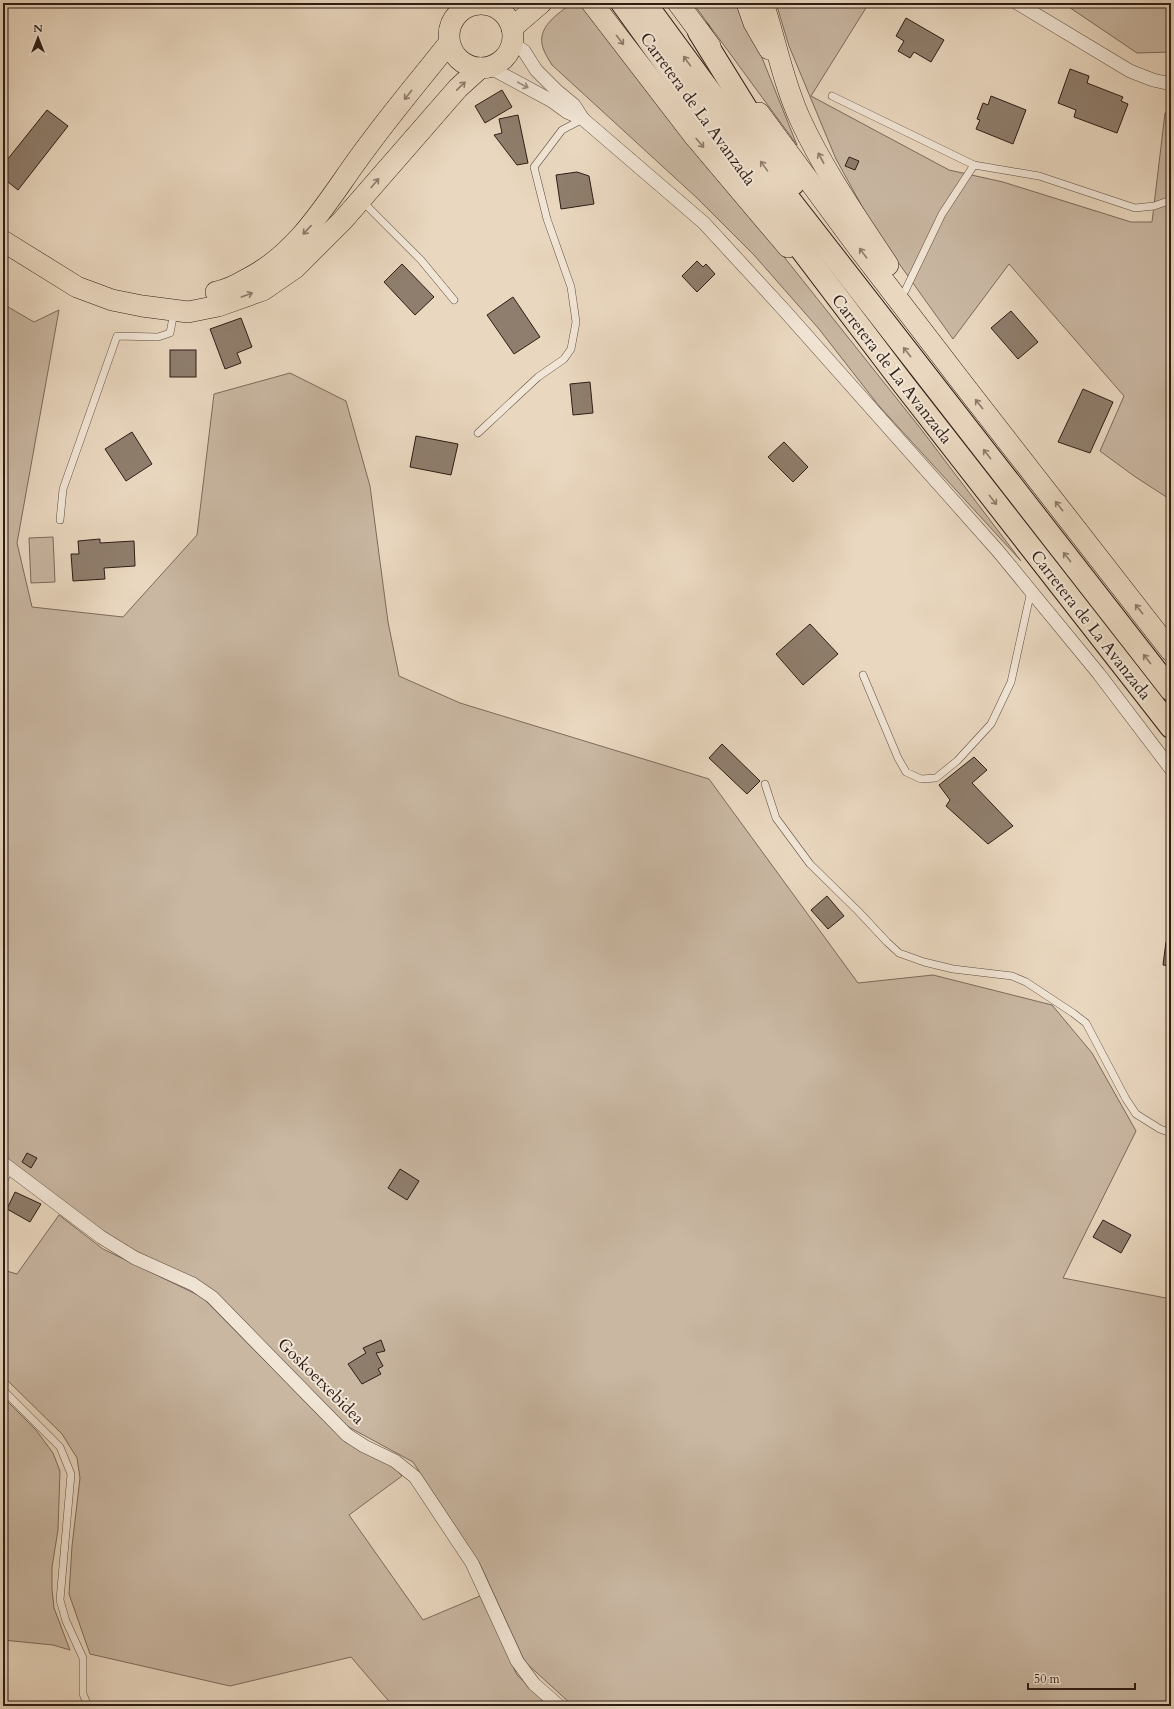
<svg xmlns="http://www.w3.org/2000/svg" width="1174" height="1709" font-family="Cardo,serif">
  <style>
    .green { fill: #c9b7a2; stroke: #7c6a5c }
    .building { fill: #8f7e6d; stroke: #2e1d15 }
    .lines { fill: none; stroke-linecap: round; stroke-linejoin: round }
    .lane-casing { stroke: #5d4c40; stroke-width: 8 }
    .street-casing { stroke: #5d4c40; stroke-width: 14 }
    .primary-casing { stroke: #2e1d15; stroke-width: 22 }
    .highway-casing { stroke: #2e1d15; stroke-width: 24 }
    .lane { stroke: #f1e5d5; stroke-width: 7 }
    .street { stroke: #f1e5d5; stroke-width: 13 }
    .primary { stroke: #e9d7bf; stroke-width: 21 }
    .highway { stroke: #e9d7bf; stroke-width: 22 }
    .oneway { stroke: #8c7a6a }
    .oneway2 { stroke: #998b7f }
    .labels { text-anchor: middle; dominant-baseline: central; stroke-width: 4; stroke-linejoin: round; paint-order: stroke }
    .street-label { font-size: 17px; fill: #2e1d15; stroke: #f1e5d5 }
  </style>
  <rect width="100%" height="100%" fill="#e9d7bf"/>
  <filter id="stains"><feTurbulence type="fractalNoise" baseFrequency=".005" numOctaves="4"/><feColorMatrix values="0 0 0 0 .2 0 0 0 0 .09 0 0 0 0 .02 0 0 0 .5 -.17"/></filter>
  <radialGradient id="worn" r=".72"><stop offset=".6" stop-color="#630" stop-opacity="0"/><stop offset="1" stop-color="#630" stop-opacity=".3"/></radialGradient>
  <!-- green -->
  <g class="green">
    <path d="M572,3H582L921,429L1021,561L879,406L819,329L754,255L697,198L552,65C549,60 545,54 543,48C536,27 558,14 572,3Z"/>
    <path d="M693,3H740L797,145Z"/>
    <path d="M776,3H869L811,96L949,170L1003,182L1131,222H1152L1165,113L1171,114V500L1134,476L1100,451L1124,396L1009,264L953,339L875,230L836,159L789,46Z"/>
    <path d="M1063,3H1171V52L1137,53Z"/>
    <path d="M3,304L34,322L59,310L17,543L32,607L123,617L197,535L214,394L290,373L346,401L370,486L388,622L399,676L460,703L709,779L858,983L933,975L1052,1005L1092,1053L1136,1131L1063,1278L1171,1299V1706H573L525,1662L480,1564L413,1462L345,1425L208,1287L122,1244L3,1159Z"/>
    <path d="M53,537L55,582L31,583L29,538Z"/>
    <path d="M59,1215L103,1249L202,1297L345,1442L391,1464L402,1476L349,1515L423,1620L480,1596L517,1675L551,1706H393L351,1657L230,1686L90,1654L69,1594L72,1546L80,1478L77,1458L62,1434L3,1376V1270L17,1274Z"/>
    <path d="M3,1397L36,1430L53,1453L60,1471L58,1530L52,1567V1589L54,1608L70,1650L53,1645L3,1640Z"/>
  </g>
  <!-- building -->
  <g class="building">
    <path d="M906,18L944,40L931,62L914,52L910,58L898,51L904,41L896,36Z"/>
    <path d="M1070,69L1089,76L1087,83L1123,97L1121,101L1128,104L1117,133L1074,117L1076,110L1058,103Z"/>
    <path d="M502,90L512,107L485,123L475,106Z"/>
    <path d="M991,96L1026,110L1013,144L976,129L980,120L977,119L983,103L988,105Z"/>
    <path d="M47,110L68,126L18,190L3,178V165Z"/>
    <path d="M518,115L528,163L517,165L494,135L502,133L499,119Z"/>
    <path d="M849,157L859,161L855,170L845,166Z"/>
    <path d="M577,172L589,176L594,204L561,209L556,175Z"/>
    <path d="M697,261L703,267L706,264L715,274L697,292L682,276Z"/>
    <path d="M402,264L434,297L415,315L384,282Z"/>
    <path d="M513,297L540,337L514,354L487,315Z"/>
    <path d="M1011,311L1038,342L1018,359L991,328Z"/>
    <path d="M241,318L252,347L237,353L241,363L225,369L210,329Z"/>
    <rect x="170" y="350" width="26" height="27"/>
    <path d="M590,382L593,413L573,415L570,384Z"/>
    <path d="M1083,389L1113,402L1090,453L1058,442Z"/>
    <path d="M132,432L152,464L126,481L105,449Z"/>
    <path d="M416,436L458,444L451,475L410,467Z"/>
    <path d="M784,442L808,467L793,482L768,457Z"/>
    <path d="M100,539V543L134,541L135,566L104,568L105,579L73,581L71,554H79L78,541Z"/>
    <path d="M810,624L838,654L803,685L776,654Z"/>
    <path d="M722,744L760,781L747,794L709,758Z"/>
    <path d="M974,757L987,770L972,783L1013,826L988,844L946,806L950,800L939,785Z"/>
    <path d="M827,896L844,916L828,929L811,910Z"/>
    <path d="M1166,942H1171V966L1163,965Z"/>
    <path d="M27,1153L37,1158L31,1168L22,1162Z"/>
    <path d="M400,1169L419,1181L407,1200L388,1188Z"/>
    <path d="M15,1192L41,1204L30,1222L7,1209Z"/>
    <path d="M1103,1220L1131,1235L1121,1253L1093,1237Z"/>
    <path d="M381,1340L385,1351L376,1353L383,1366L378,1369L381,1374L362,1384L348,1364L366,1353L363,1348Z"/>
  </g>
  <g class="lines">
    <defs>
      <g id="lane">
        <path d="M832,96L974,165L1039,176L1135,208L1154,206L1171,200"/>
        <path d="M362,201L421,260L454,300"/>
        <path d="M905,291L942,214L974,165"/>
        <path d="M478,433L538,377L564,359L571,349L576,322L571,287L547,219L534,167L562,130L583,119"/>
        <path d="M60,520L63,489L117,336L158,337L170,333L174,312"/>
        <path d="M863,675L898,758L906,772L921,779L936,778L957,761L991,724L1011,682L1031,591"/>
        <path d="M765,784L776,818L810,864L858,911L887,942L899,953L924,962L953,969L1012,976L1026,982L1073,1013L1086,1023L1126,1099L1136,1114L1160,1129L1171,1133"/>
        <path d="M3,1183L10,1167"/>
        <path d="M3,1390L60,1447L71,1474L60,1600L66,1621L83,1658V1694L88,1706"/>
      </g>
      <g id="street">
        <path d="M1017,3L1130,71L1153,80L1171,84"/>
        <path d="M512,43L524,51L536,70L557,91L574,105L583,119L704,223L784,310L998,551L1099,674L1171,769"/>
        <path d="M489,67L552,101L567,112L583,119"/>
        <path d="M3,1163L101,1237L135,1258L193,1284L212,1297L347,1435L364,1446L395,1461L415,1477L472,1563L517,1661L534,1684L559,1706"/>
      </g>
      <g id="primary">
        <path d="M592,3L695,137L788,247"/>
        <path d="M678,3L710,46"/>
        <path d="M747,3L754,23L769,49"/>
        <path d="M763,3C776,42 783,82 800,119C824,171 857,218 888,265"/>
        <circle cx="481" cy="36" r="32"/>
        <path d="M512,28L541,3"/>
        <path d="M759,113L857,246L963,384L1171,651"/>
        <path d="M3,241L77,287L112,300L142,306L188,312L218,306L263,290L295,268L343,220L458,88L480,68"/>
        <path d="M216,292C227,290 237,285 247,279C304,250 332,192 370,143C395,109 423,76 449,43"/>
      </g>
      <g id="highway">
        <path d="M622,3L763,199L901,381L1171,727"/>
        <path d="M645,3L782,190L1171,690"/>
        <path d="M699,32L793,184"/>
      </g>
    </defs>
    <!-- lane casing -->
    <use href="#lane" class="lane-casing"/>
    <!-- street casing -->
    <use href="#street" class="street-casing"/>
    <!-- primary casing -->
    <use href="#primary" class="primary-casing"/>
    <!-- highway casing -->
    <use href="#highway" class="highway-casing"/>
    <!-- lane -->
    <use href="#lane" class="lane"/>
    <!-- street -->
    <use href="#street" class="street"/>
    <!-- primary -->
    <use href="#primary" class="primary"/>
    <!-- highway -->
    <use href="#highway" class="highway"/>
  </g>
  <!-- one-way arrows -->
  <defs><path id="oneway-shaft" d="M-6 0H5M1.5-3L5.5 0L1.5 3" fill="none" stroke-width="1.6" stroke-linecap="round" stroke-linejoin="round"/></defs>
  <g class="oneway">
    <use href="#oneway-shaft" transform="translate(620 40) rotate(52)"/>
    <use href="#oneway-shaft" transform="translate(687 61) rotate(-126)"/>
    <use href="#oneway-shaft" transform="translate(461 86) rotate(-44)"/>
    <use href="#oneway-shaft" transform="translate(408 95) rotate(129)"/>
    <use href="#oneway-shaft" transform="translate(700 143) rotate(50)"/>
    <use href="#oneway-shaft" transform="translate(821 158) rotate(-118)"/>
    <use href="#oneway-shaft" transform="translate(764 166) rotate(-126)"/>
    <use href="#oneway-shaft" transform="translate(375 183) rotate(-50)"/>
    <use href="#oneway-shaft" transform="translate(307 230) rotate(133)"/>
    <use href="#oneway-shaft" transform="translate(863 253) rotate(-127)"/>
    <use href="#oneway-shaft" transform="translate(247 295) rotate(-20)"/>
    <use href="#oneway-shaft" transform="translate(907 352) rotate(-128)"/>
    <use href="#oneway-shaft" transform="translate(979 404) rotate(-128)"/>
    <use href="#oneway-shaft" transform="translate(987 454) rotate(-128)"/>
    <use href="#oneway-shaft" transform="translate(993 500) rotate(52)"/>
    <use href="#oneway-shaft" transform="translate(1059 506) rotate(-128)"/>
    <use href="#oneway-shaft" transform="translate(1067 557) rotate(-128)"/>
    <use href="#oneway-shaft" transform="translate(1139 609) rotate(-128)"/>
    <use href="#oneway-shaft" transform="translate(1147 659) rotate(-128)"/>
  </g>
  <use class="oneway2" href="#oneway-shaft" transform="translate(523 85) rotate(28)"/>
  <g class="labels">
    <!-- street labels -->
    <g class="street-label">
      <text transform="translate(698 109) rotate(54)">Carretera de La Avanzada</text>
      <text transform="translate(892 369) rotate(52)">Carretera de La Avanzada</text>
      <text transform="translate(1091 625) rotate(52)">Carretera de La Avanzada</text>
      <text transform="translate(321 1381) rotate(45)">Goskoetxebidea</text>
    </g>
  </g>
  <!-- margin -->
  <rect width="1174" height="1709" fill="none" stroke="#e9d7bf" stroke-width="16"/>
  <rect x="4" y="4" width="1166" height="1701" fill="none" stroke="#2e1d15" stroke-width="2"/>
  <rect x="8" y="8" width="1158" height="1693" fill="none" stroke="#2e1d15"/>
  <!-- north arrow -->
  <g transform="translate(38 38)" stroke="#f1e5d5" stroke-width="3" paint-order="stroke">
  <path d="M0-3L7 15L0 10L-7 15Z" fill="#2e1d15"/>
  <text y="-6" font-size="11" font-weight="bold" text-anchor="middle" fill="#2e1d15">N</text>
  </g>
  <!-- scale -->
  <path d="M1028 1683v6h107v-6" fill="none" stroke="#2e1d15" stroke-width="2"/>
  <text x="1034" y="1683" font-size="12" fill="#2e1d15" stroke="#f1e5d5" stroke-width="3" paint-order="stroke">50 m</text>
  <rect width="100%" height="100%" filter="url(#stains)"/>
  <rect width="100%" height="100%" fill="url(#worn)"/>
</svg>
